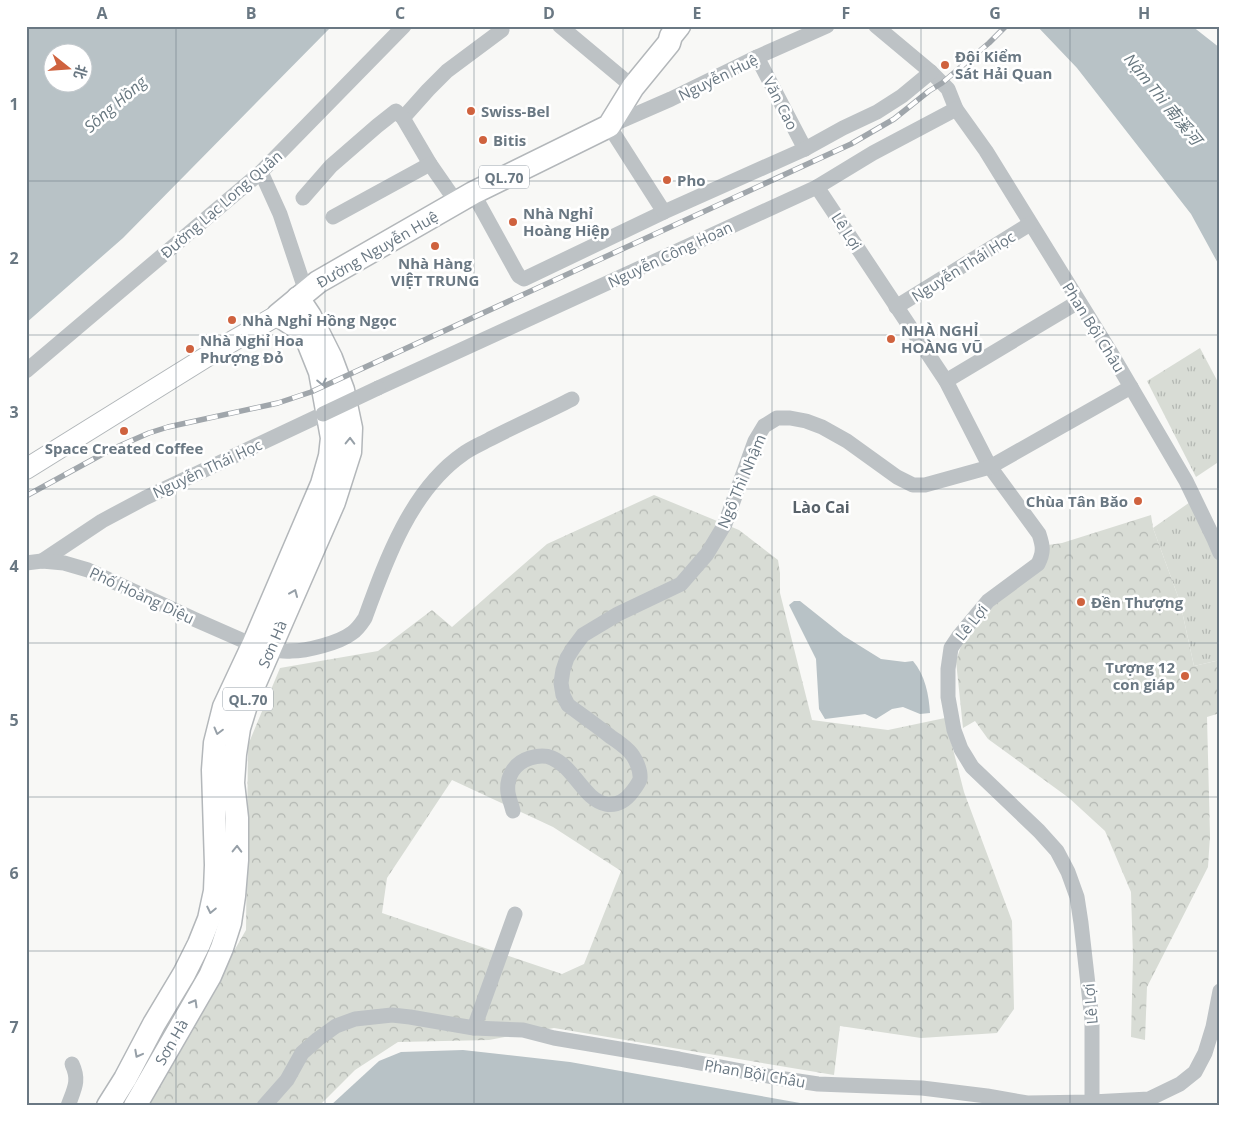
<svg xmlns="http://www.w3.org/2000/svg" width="1246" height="1132" font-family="'Open Sans','Noto Sans SC',sans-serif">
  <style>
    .grass { fill: url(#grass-tufts) }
    .forest { fill: url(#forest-crowns); fill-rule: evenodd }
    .water { fill: #b8c2c6; fill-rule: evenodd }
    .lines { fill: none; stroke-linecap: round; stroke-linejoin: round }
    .major-casing { stroke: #b1b6b9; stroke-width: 22 }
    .highway-casing { stroke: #b3b7ba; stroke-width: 25 }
    .minor { stroke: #bdc2c5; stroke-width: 15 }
    .major { stroke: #fff; stroke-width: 20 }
    .highway { stroke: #fff; stroke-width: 22 }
    .rail-casing { stroke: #a0a6ab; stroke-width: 5.5 }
    .rail { stroke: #fff; stroke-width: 4; stroke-dasharray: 11; stroke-linecap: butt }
    .minor-bridge { stroke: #bdc2c5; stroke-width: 15 }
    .oneway { stroke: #97a0a8 }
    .grid { fill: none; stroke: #6a7883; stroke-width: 1; stroke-opacity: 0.55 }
    .poi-dot { fill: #cf623e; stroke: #fff; stroke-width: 2 }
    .labels { text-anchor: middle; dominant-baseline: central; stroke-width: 5; stroke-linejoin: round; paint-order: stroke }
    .shield { fill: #fff; stroke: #97a0a8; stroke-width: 1 }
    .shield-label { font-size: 14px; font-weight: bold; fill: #6a7883 }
    .poi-label { font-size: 15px; font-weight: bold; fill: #6a7883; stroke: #fff; text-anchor: start }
    .street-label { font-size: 15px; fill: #6a7883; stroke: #fff }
    .water-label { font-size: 16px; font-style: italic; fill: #67777f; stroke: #fff }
    .neighbourhood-label { font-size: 16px; font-weight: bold; fill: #576169; stroke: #fff }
    .neatline { fill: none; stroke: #6a7883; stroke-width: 2 }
    .grid-label { font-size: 16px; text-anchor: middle; font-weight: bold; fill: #6a7883 }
  </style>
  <defs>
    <pattern id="grass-tufts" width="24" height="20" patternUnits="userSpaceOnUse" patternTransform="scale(1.25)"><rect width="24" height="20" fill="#d8dcd5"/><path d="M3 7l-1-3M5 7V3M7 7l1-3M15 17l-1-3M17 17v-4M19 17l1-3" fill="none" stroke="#b3b7b2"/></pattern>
    <pattern id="forest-crowns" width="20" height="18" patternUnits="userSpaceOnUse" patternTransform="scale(1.25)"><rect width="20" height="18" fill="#d8dcd5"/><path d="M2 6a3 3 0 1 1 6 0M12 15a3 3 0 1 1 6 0" fill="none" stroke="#b3b7b2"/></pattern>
  </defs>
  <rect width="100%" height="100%" fill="#f8f8f6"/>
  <!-- grass -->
  <g class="grass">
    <path d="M1200,348L1220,386V461L1196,477L1147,381Z"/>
    <path d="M1193,500L1220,546V660L1194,666L1180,602L1153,528Z"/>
  </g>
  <!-- forest -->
  <g class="forest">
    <path d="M654,495L739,530L778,560L780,573V593L812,720L888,730L945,718L964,792L1012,921L1014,1009L997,1033L921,1038L840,1026L834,1075L554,1028L489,1040L398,1042L355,1070L319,1106H145L246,930L248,745L280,668L378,651L432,610L452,627L547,544ZM452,780L553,827L621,871L584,964L562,974L382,913L387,878Z"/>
    <path d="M1151,515L1153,528L1180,602L1194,666L1220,660V713L1207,717L1210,836L1208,867L1147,987L1145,1040L1131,1037L1133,957L1131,892L1105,831L1069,798L988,739L975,721L963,728L956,661L962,643L991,605L1048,545L1062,543Z"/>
  </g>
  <!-- water -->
  <g class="water">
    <path d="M26,26H332L123,238L26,323ZM52,52H82V82H52Z"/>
    <path d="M1037,26H1192L1220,48V267L1191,214L1077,68Z"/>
    <path d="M794,601H800L844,636L881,659L905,662L913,661C925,675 929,695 930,713L920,714L903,707L892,709L876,719L865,714L825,719L819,709L816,659L789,605Z"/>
    <path d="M463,1050L570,1062L817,1106H330L379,1061L401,1052Z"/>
  </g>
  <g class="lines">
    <defs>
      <path id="major" d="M26,469L219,349L278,315"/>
      <g id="highway">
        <path d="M108,1106L125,1079L154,1024L184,974L199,944L209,919L215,891L216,865L213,770L215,743L224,707L253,645L322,484L330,456L332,438L320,372L304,332L278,315L318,282L473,193L609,126L633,87L669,43L671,36L679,26"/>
        <path d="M135,1106L210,976L222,948L230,923L234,896L237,860V818L233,783L235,754L239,728L248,699L334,502L350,452L351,428L343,390L331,358L310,316L298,298"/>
      </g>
    </defs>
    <!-- major casing -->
    <use href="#major" class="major-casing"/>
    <!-- highway casing -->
    <use href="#highway" class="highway-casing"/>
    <!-- minor -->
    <g class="minor">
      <path d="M560,26L633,87"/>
      <path d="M876,26L931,72L948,89L956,109L986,151L1111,353L1145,411L1186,481L1214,539L1220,553"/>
      <path d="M757,57L805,149"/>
      <path d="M403,118L428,90L447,71L502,30"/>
      <path d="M261,172L280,214L306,292"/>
      <path d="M817,187L946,381L990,467L1039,534C1043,546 1044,552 1038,564L988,601L959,636L951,648L948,669V697L954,730L961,749L972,767L1039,831L1057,851L1068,872L1077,897L1081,923L1092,1020V1102"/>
      <path d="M473,193L517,273L519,276L524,279L664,212L805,149L843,128L877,112L902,96L931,72"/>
      <path d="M303,198L331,166L377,126L396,111L403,118L430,164L457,203"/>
      <path d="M664,212L609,126L671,99L757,57L827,26"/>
      <path d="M333,217L430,164"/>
      <path d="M896,307L1030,224"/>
      <path d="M26,371L261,172L404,26"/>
      <path d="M946,381L1078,302"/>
      <path d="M378,388L817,187L873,153L956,109"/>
      <path d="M42,561L102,521L145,498L323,414"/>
      <path d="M26,563L42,561L64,563L88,570L196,620L253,645"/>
      <path d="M271,650C277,650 284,652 291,651C307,651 339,643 352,633C358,629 361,624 365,618C386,560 411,490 463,454C471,448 481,444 490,439C517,425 545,413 572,399"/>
      <path d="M513,811C512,806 509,799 508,793C506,777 514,763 530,758C537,756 545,755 552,758C574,767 584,800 606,804C618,806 626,800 632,792C635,788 639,783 640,779C641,770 635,757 629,751C624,746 617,741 611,737C597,726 583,716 568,705L563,695L561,683L563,670L567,658L574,647L583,635L618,614L681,584L707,554L725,524L755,441L764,426L777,418H790L806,421L822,427L847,441L897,477L913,485H925L990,467L1131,387"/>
      <path d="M474,1028L515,914"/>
      <path d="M68,1106C74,1089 80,1081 72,1064"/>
      <path d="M264,1106L287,1080L302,1053L318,1039L336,1026L355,1019L392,1015L410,1017L474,1028L523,1030L554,1038L679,1059L778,1078L818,1084L922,1088L987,1096L1027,1103L1092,1102L1149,1099L1180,1084L1195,1072L1205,1053L1213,1027L1220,991"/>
    </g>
    <!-- major -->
    <use href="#major" class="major"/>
    <!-- highway -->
    <use href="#highway" class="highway"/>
    <defs>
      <path id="rail" d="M26,496L110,450L149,433L168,427L278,403L311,392L851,144L894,119L929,91L942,83L989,43L1006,26"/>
    </defs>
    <!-- rail casing -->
    <use href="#rail" class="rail-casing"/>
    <!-- rail -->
    <use href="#rail" class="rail"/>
    <!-- minor-bridge -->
    <path class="minor-bridge" d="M323,414L378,388"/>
  </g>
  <!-- one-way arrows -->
  <defs><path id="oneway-chevron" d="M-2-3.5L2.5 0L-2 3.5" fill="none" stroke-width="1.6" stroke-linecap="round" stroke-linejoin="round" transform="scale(1.25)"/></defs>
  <g class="oneway">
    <use href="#oneway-chevron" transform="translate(322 382) rotate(78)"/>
    <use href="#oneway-chevron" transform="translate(350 441) rotate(-89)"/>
    <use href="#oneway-chevron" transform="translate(294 593) rotate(-67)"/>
    <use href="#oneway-chevron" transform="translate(218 731) rotate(105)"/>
    <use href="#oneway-chevron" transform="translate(237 849) rotate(-89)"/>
    <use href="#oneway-chevron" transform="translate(211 910) rotate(102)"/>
    <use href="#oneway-chevron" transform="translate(194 1003) rotate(-60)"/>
    <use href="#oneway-chevron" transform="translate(138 1054) rotate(118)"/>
  </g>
  <!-- grid -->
  <path class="grid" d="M176,26V1106M325,26V1106M474,26V1106M623,26V1106M772,26V1106M921,26V1106M1070,26V1106M26,181H1220M26,335H1220M26,489H1220M26,643H1220M26,797H1220M26,951H1220"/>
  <!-- markers -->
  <g class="poi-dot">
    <circle cx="945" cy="65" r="5"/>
    <circle cx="471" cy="111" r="5"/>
    <circle cx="483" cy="140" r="5"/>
    <circle cx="667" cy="180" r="5"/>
    <circle cx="513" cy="222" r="5"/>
    <circle cx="435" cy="246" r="5"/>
    <circle cx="232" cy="320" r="5"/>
    <circle cx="891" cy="339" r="5"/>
    <circle cx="190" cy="349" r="5"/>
    <circle cx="124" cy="431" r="5"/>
    <circle cx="1138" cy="501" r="5"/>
    <circle cx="1081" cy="602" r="5"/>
    <circle cx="1185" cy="676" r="5"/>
  </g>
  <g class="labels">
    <!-- shield labels -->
    <g class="shield">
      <rect x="479" y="165.5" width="50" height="23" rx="4"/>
      <rect x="223" y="687.5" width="50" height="23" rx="4"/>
    </g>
    <g class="shield-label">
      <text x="504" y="177">QL.70</text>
      <text x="248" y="699">QL.70</text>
    </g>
    <!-- poi labels -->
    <g class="poi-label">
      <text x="955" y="56">Đội Kiểm<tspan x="955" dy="17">Sát Hải Quan</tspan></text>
      <text x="481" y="111">Swiss-Bel</text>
      <text x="493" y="140">Bitis</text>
      <text x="677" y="180">Pho</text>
      <text x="523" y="213">Nhà Nghỉ<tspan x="523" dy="17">Hoàng Hiệp</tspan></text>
      <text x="435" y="263" text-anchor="middle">Nhà Hàng<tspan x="435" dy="17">VIỆT TRUNG</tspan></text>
      <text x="242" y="320">Nhà Nghỉ Hồng Ngọc</text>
      <text x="901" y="330">NHÀ NGHỈ<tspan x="901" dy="17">HOÀNG VŨ</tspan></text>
      <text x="200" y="340">Nhà Nghỉ Hoa<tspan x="200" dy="17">Phượng Đỏ</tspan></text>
      <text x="124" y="448" text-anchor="middle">Space Created Coffee</text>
      <text x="1128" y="501" text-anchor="end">Chùa Tân Băo</text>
      <text x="1091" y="602">Đền Thượng</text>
      <text x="1175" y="667" text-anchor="end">Tượng 12<tspan x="1175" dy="17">con giáp</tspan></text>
    </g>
    <!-- street labels -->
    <g class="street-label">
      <text transform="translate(718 77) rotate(-26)">Nguyễn Huệ</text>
      <text transform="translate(781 103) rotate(63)">Văn Cao</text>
      <text transform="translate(221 204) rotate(-41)">Đường Lạc Long Quân</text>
      <text transform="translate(847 231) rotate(57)">Lê Lợi</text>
      <text transform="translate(377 249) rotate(-30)">Đường Nguyễn Huệ</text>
      <text transform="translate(670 254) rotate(-25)">Nguyễn Công Hoan</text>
      <text transform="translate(963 266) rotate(-32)">Nguyễn Thái Học</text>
      <text transform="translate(1094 327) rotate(58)">Phan Bội Châu</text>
      <text transform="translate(207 468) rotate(-25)">Nguyễn Thái Học</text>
      <text transform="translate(741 481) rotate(-67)">Ngô Thì Nhậm</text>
      <text transform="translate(142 595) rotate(25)">Phố Hoàng Diệu</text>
      <text transform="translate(971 622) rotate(-51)">Lê Lợi</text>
      <text transform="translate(272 644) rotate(-67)">Sơn Hà</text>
      <text transform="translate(1090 1004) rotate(-95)">Lê Lợi</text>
      <text transform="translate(171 1042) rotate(-60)">Sơn Hà</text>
      <text transform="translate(755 1073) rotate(10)">Phan Bội Châu</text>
    </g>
    <!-- water labels -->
    <g class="water-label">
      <text transform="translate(1163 99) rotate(51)">Nậm Thi 南溪河</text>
      <text transform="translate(115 104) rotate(-41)">Sông Hồng</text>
    </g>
    <!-- neighbourhood labels -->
    <g class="neighbourhood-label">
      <text x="821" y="507">Lào Cai</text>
    </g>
  </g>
  <!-- border -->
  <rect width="1246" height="1132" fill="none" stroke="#ffffff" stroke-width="55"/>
  <!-- north arrow -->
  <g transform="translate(68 68) rotate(107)"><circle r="24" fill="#ffffff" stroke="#c3c9cd"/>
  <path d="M0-4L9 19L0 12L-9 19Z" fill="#cf623e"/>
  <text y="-8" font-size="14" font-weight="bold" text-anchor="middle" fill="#6a7883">北</text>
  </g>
  <rect x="28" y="28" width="1190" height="1076" class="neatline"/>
  <g class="grid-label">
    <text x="102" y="19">A</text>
    <text x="251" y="19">B</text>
    <text x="400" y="19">C</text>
    <text x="549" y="19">D</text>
    <text x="697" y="19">E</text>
    <text x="846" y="19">F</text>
    <text x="995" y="19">G</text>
    <text x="1144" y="19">H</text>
    <text x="14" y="110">1</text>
    <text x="14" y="264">2</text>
    <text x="14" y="418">3</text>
    <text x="14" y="572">4</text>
    <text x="14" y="726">5</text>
    <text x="14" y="879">6</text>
    <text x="14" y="1033">7</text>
  </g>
</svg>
